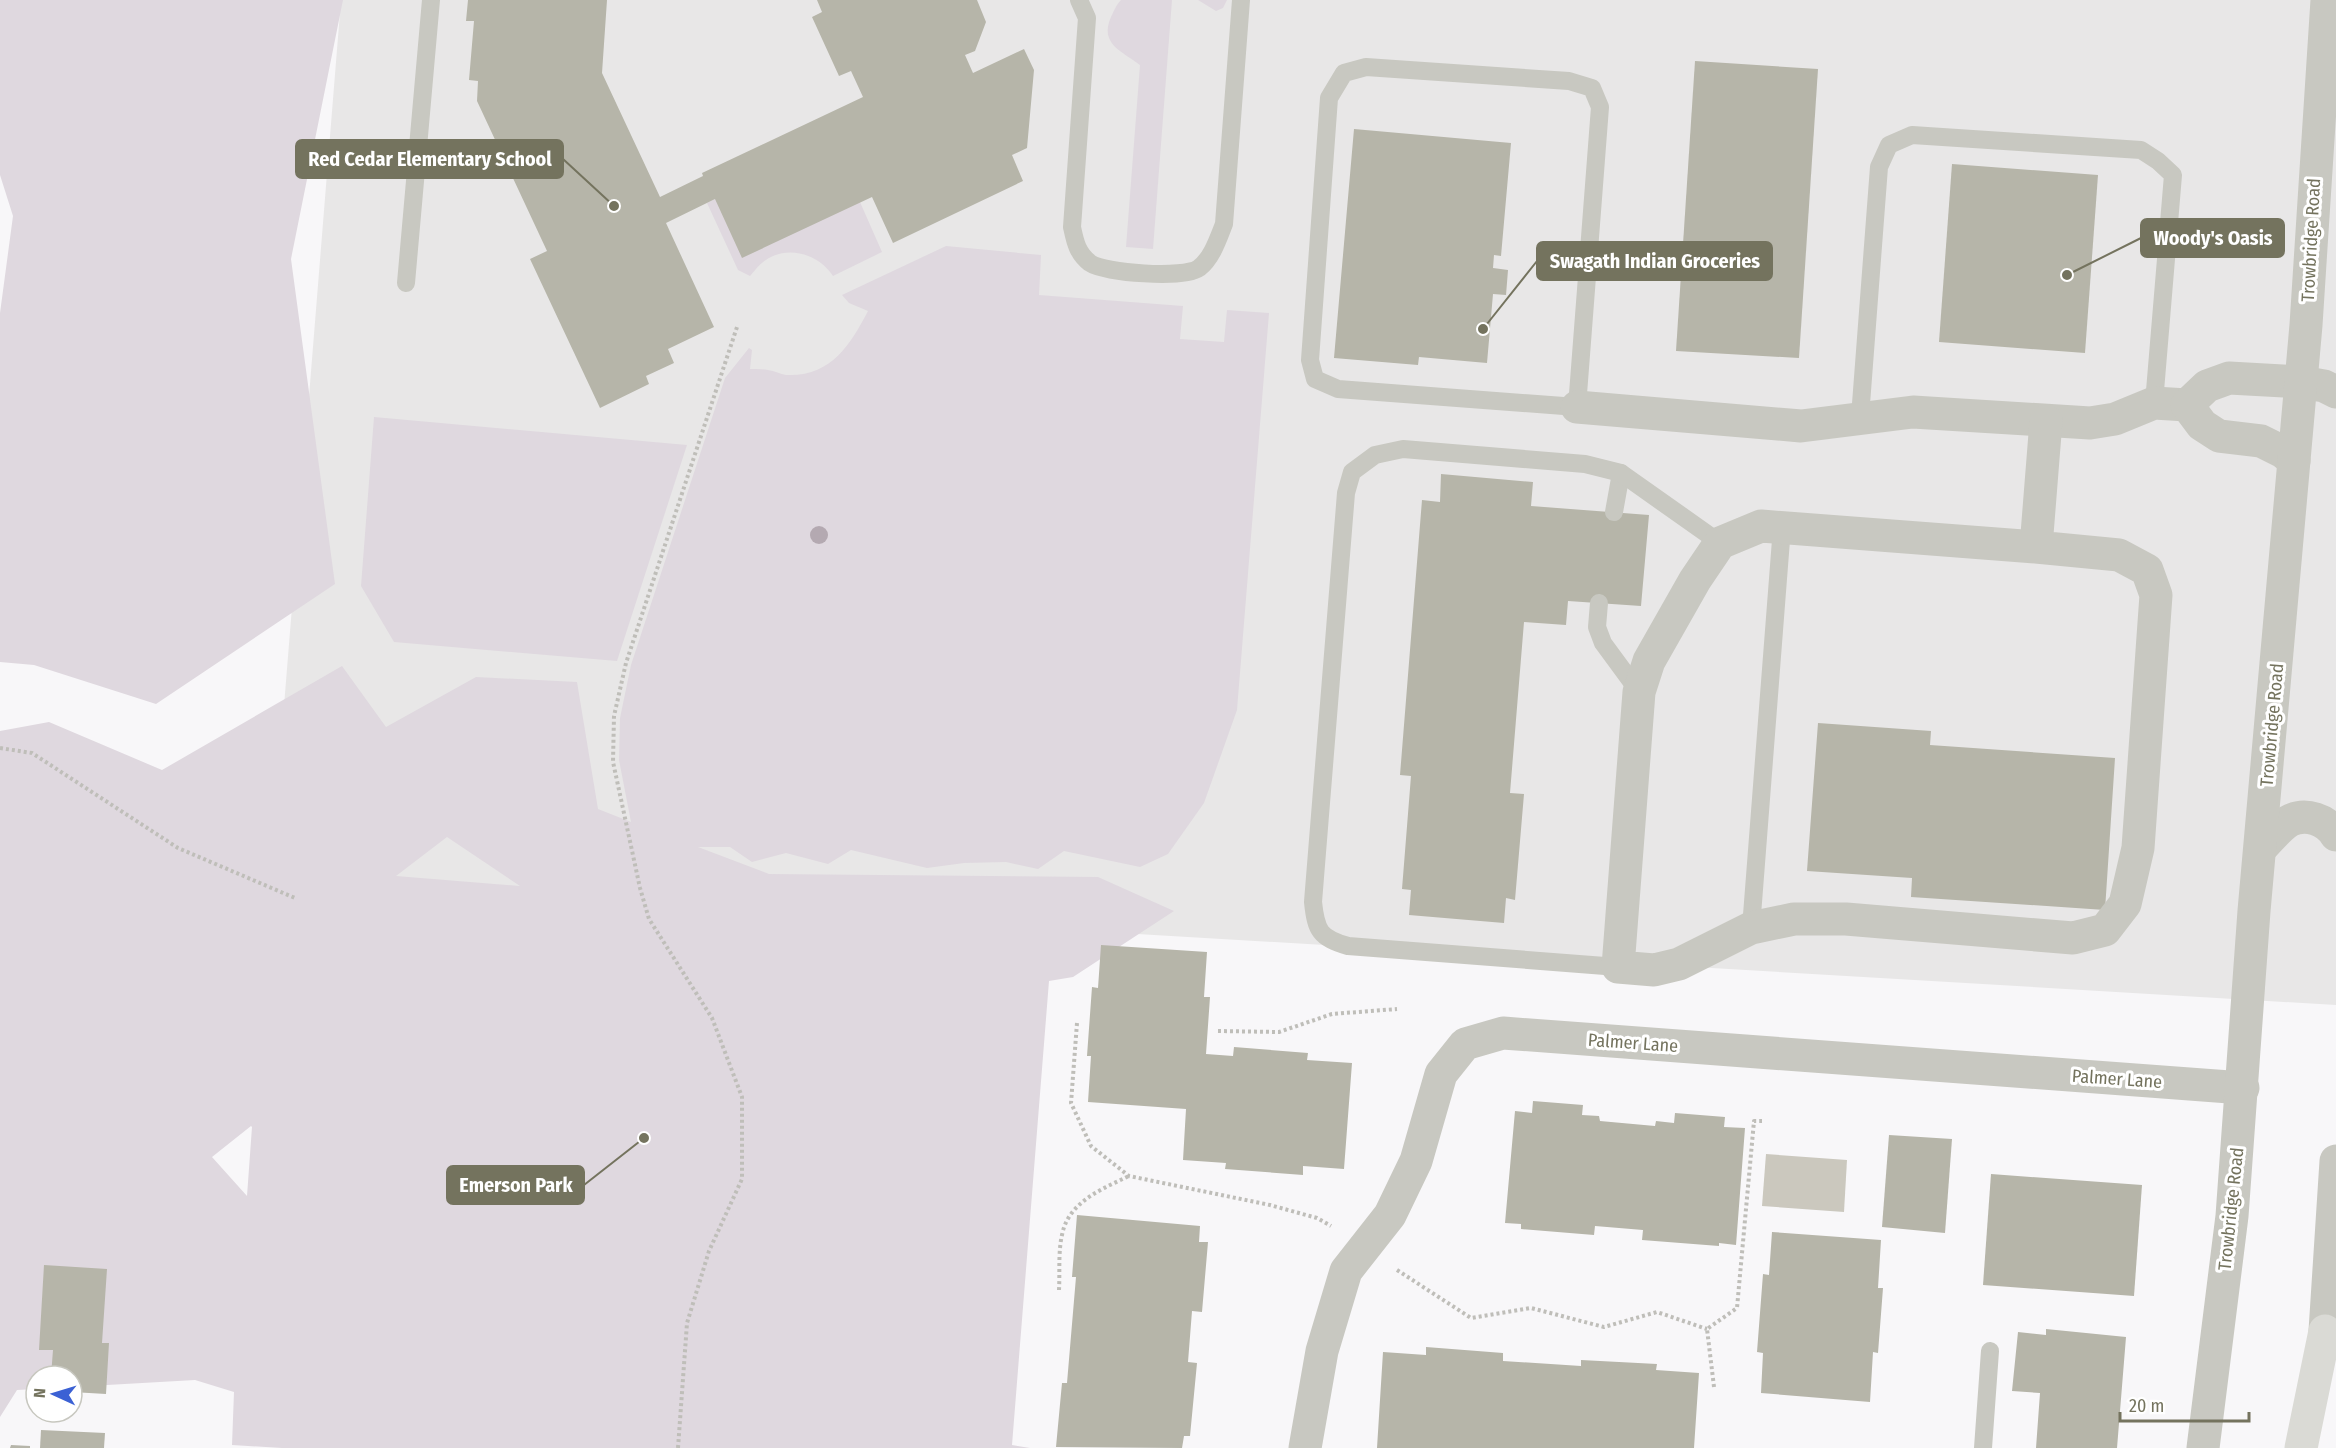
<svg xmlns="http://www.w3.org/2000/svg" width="2336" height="1448" font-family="'Fira Sans Condensed',sans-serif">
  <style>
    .built { fill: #e8e7e7 }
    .green { fill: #dfd8df; fill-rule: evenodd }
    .water { fill: #cbc8be }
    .building { fill: #b6b5a9 }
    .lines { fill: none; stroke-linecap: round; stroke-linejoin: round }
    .path { stroke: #bfbeb9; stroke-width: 4; stroke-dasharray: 3 3; stroke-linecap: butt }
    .service { stroke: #c8c8c1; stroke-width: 18 }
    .minor { stroke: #c8c8c1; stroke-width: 33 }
    .tertiary { stroke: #c8c8c1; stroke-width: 33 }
    .motorway { stroke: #dadad5; stroke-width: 33 }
    .tree { fill: #b4a9b1 }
    .labels { text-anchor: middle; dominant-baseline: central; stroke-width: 6; stroke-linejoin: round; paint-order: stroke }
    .street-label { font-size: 18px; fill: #74735e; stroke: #fff }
    .leader { fill: none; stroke: #74735e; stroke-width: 2 }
    .callout-dot { fill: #74735e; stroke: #fff; stroke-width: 2 }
    .callout { fill: #74735e; stroke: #74735e; stroke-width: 2 }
    .callout-label { font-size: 20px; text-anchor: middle; font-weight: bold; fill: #fff }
  </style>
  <rect width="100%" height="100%" fill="#f8f7f9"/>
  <!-- built -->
  <path class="built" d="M341,0H2336V1005L1053,929L271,867Z"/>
  <!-- green -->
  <g class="green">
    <path d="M0,0H343L291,259L335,584L156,704L34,665L0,662V313L13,216L0,175Z"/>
    <path d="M1121,0H1172L1153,249L1126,247L1140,65C1122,51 1099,44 1111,17C1114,11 1116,5 1121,0Z"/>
    <path d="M1198,0H1227L1223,8L1216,11Z"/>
    <path d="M715,199L860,202L882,252L833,276C820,256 793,246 771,257C762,261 756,269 750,276L738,270L707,203Z"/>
    <path d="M946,246L1041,255L1039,295L1183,306L1180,339L1224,342L1227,310L1269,313L1237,710L1204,803L1168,854L1140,867L1064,851L1038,869L1006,862L964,863L927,868L851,850L828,864L786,853L752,862L730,847H698L769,874L1098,877L1174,911L1073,977L1049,981L1012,1445L1030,1448H282L232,1445L234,1392L195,1380L72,1387V1376H36V1389L17,1390L0,1417V731L49,722L162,770L342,666L386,727L476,677L577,682L598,809L631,822L619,760L620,718L631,665L725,378L749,348L752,350L750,369C756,369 762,369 768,370C775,371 780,374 786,375C831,377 850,345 868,311L849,303L842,295ZM447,837L520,886L396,876ZM251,1126L252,1127L247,1196L212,1157Z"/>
    <path d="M374,417L687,445L617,661L394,642L361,586Z"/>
  </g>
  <!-- water -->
  <path class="water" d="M1766,1154L1847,1160L1844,1212L1762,1206Z"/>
  <!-- building -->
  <g class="building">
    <path d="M468,0H607L602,73L660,197L703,176L702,173L863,97L851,71L839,76L812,17L822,12L817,0H977L986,22L975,51L965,55L973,73L1024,49L1034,70L1027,148L1012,155L1023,181L893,243L872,197L742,258L715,199L666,223L714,327L668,349L674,363L646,376L649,384L600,408L530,259L547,251L477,101L478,81L469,80L474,21H466Z"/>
    <path d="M1695,61L1818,69L1799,358L1676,351Z"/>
    <path d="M1354,129L1511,143L1501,256L1494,255L1493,268L1508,270L1506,295L1493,294L1487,363L1419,357L1418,365L1334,358Z"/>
    <path d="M1952,164L2098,175L2085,353L1939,342Z"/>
    <path d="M1441,474L1533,482L1531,506L1649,515L1641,606L1568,601L1566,625L1524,622L1510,793L1524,794L1515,900L1506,898L1504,923L1409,915L1411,890L1402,889L1411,776L1400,775L1422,500L1440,502Z"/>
    <path d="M1818,723L1931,731L1930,745L2115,758L2105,910L1911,897L1912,878L1807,871Z"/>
    <path d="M1101,945L1207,952L1204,997H1210L1206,1054L1233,1056L1234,1047L1308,1053L1307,1060L1352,1063L1344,1169L1303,1166V1175L1225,1169L1226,1163L1183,1160L1186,1109L1088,1102L1091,1056H1087L1092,987L1098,988Z"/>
    <path d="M1533,1101L1583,1105L1582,1115L1599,1116L1600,1121L1655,1126L1656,1121L1674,1123L1675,1113L1725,1117L1724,1127L1745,1128L1736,1245L1719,1243V1246L1642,1240L1643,1230L1595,1226L1594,1235L1521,1229V1224L1505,1223L1515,1111L1532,1113Z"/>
    <path d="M1889,1135L1952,1139L1945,1233L1882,1227Z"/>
    <path d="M1991,1174L2142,1185L2134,1296L1983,1285Z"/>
    <path d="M1077,1215L1200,1226L1199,1242H1208L1202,1312L1192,1311L1188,1362L1197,1363L1190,1436H1184L1182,1448L1056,1447L1062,1383H1067L1076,1277H1072Z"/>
    <path d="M1772,1232L1881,1240L1878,1288H1883L1878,1353L1873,1352L1870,1402L1761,1393L1763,1353L1757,1352L1763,1274L1769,1275Z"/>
    <path d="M44,1265L107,1269L102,1343H109L106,1394L72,1392V1376H51L53,1350H39Z"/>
    <path d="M2046,1329L2126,1337L2117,1448H2036L2040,1393L2012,1391L2018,1332L2046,1335Z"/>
    <path d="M1426,1347L1503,1353V1361L1581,1366V1360L1657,1364L1656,1370L1699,1373L1694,1448H1377L1383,1352L1426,1355Z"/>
    <path d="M41,1430L105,1433L104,1448H40Z"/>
    <path d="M11,1445L30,1446V1448H10Z"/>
  </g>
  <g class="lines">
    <!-- path -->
    <g class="path">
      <path d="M0,748L32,753L178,848L295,898"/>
      <path d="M1077,1023L1071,1103L1091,1146L1129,1176L1270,1205L1317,1218L1331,1226"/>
      <path d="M1218,1031L1279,1032L1332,1014L1397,1009"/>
      <path d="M1397,1270L1471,1318L1531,1308L1604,1327L1657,1312L1707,1329"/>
      <path d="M1059,1290C1060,1273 1058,1252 1062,1235C1068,1202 1102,1189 1129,1176"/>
      <path d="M1714,1387L1707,1329L1737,1308L1754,1121H1762"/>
      <path d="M678,1448L687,1323L709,1251L742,1179V1097L712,1018L649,919L640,888L613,762L614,716L626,663L737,327"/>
    </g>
    <!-- service -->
    <g class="service">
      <path d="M1079,0L1087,18L1072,227C1075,241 1077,253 1090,263C1104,273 1184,279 1199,268C1212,258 1218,239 1224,224L1241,0"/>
      <path d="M1366,67L1569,81L1592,88L1600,107L1577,407L1338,389L1315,379L1310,360L1329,98L1344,73Z"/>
      <path d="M406,283L431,0"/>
      <path d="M1860,417L1879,167L1889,145L1912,135L2141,150L2158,161L2173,175L2154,403"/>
      <path d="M1614,512L1621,473"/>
      <path d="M1599,603L1597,627L1603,643L1639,692"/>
      <path d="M1751,928L1782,527"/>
      <path d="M1618,967L1348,946C1320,938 1316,931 1313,902L1346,493L1352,472L1375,455L1403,449L1585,464L1621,473L1720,543"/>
      <path d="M1983,1448L1990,1351"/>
    </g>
    <!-- minor -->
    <g class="minor">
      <path d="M1577,407L1801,426L1913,412L2090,423L2115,419L2154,403L2187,405"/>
      <path d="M2294,461L2283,452L2261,441L2219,436L2202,425L2187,405L2207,386L2229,378L2301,382"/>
      <path d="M2036,547L2119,555L2147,570L2156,595L2138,848L2125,904L2105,930L2073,938L1846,919H1794L1751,928L1679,964L1654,970L1618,967L1639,692L1649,661L1695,580L1720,543L1761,526L2036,547L2046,421"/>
      <path d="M1305,1448L1322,1351L1346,1271L1390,1215L1416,1161L1441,1074L1465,1044L1503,1033L2243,1088"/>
    </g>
    <!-- tertiary -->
    <g class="tertiary">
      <path d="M2301,382L2324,386L2336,392"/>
      <path d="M2261,848C2270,839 2279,827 2289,821C2306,812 2327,820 2336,835"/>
      <path d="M2325,1331L2336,1161"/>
      <path d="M2203,1448L2232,1216L2254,911L2306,325L2327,0"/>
    </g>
    <!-- motorway -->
    <path class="motorway" d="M2301,1448L2325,1331"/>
  </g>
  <!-- trees -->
  <circle class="tree" cx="819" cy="535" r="9"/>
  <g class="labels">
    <!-- street labels -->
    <g class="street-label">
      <text transform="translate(2311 240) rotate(-87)">Trowbridge Road</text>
      <text transform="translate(2272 725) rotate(-85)">Trowbridge Road</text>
      <text transform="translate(1633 1043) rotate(4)">Palmer Lane</text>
      <text transform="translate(2117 1079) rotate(4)">Palmer Lane</text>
      <text transform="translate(2231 1209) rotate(-84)">Trowbridge Road</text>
    </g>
  </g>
  <!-- callouts -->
  <path class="leader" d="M614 206L563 159M2067 275L2141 238M1483 329L1537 261M644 1138L584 1185"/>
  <g class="callout-dot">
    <circle cx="614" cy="206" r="6"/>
    <circle cx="2067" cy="275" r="6"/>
    <circle cx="1483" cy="329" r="6"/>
    <circle cx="644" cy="1138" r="6"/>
  </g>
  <g class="callout">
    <rect x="296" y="140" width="267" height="38" rx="6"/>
    <rect x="2141" y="219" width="143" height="38" rx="6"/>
    <rect x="1537" y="242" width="235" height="38" rx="6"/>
    <rect x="447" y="1166" width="137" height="38" rx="6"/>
  </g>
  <g class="callout-label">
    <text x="430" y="166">Red Cedar Elementary School</text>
    <text x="2213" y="245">Woody's Oasis</text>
    <text x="1655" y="268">Swagath Indian Groceries</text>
    <text x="516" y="1192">Emerson Park</text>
  </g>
  <!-- north arrow -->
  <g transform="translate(54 1394) rotate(274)"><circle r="28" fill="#ffffff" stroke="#c7c7bf" stroke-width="1.5"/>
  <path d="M0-4.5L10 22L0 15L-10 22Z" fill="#3b61d4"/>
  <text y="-9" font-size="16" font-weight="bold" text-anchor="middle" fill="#74735e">N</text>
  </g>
  <!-- scale -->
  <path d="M2120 1412v9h129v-9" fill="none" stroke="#74735e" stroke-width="3"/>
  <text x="2129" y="1412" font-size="18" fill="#74735e" stroke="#ffffff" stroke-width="4.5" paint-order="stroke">20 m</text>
</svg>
